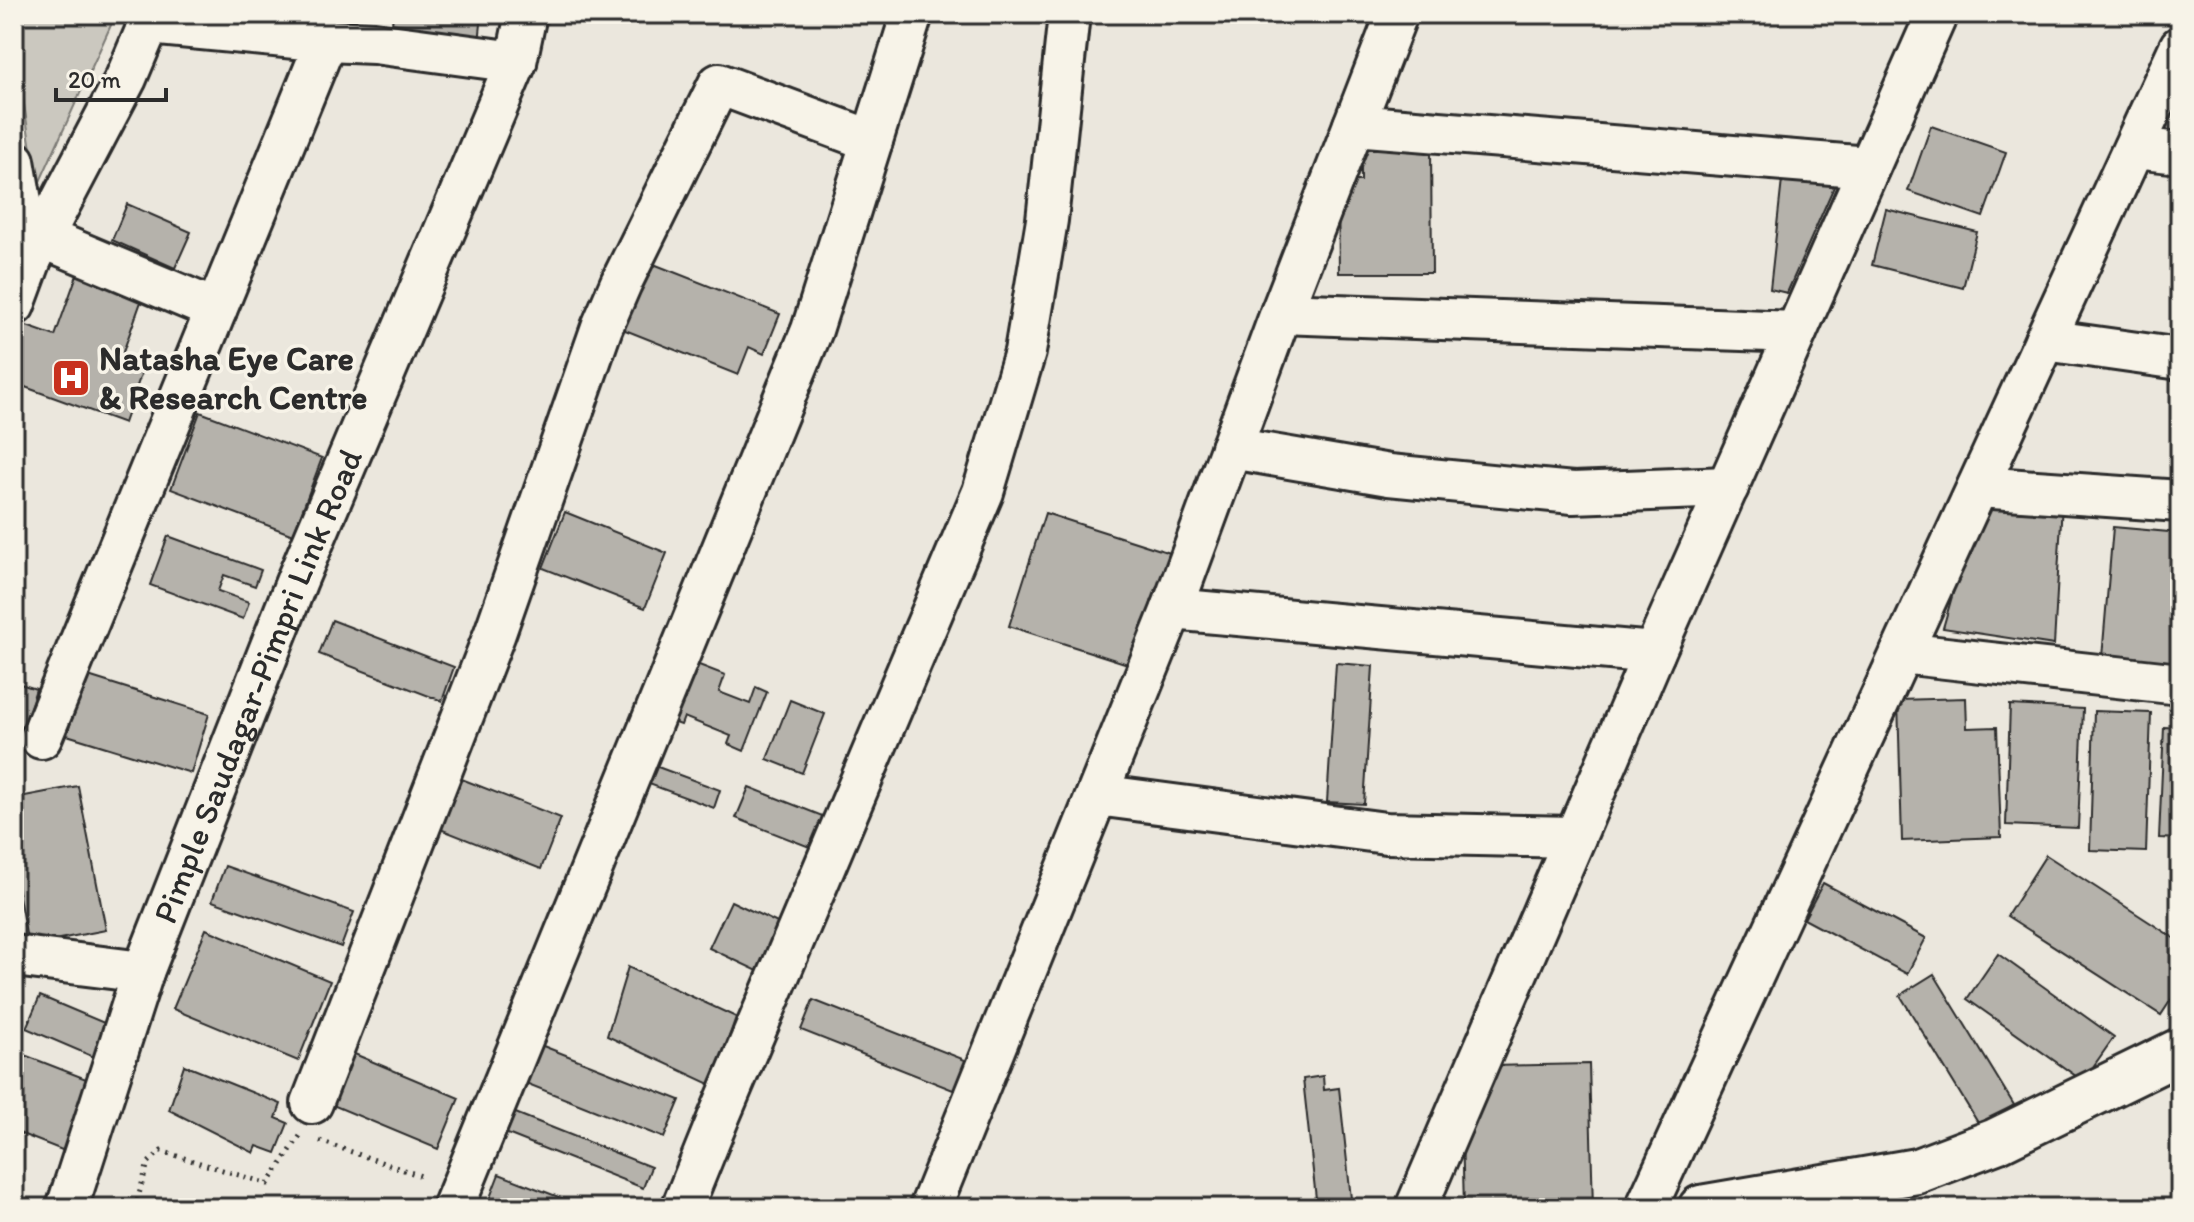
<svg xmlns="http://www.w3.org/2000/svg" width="2194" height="1222" font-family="Itim,sans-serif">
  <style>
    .green { fill: #cbc8bf; stroke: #7b7a75; stroke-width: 2 }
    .building { fill: #b5b2ab; stroke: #2b2b2b; stroke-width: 2 }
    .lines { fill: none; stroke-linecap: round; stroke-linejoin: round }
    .street-casing { stroke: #2b2b2b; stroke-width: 46 }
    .secondary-casing { stroke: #2b2b2b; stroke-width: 50 }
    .path { stroke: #2b2b2b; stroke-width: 5; stroke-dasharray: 2 6; stroke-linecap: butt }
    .street { stroke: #f7f3e8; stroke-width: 40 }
    .secondary { stroke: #f7f3e8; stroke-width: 44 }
    .labels { text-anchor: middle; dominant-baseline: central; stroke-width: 7; stroke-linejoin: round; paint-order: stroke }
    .poi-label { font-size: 34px; font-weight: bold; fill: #2b2b2b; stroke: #f7f3e8; text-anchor: start }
    .street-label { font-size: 34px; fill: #2b2b2b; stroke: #f7f3e8 }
  </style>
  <rect width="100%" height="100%" fill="#ebe7dd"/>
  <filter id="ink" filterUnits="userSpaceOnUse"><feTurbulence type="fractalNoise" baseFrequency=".0125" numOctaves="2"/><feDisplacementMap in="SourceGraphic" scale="16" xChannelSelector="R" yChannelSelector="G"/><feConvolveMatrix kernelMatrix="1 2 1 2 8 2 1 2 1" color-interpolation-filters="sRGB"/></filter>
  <g filter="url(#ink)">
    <!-- green -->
    <path class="green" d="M14,14H116L37,188L14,40Z"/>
    <!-- building -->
    <g class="building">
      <path d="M281,14H315L314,32L279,29Z"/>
      <path d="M393,14H482L479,43L391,35Z"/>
      <path d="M1931,126L2006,152L1983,217L1908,191Z"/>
      <path d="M1361,149H1431L1432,273H1339L1338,181H1361Z"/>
      <path d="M1783,171L1836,182L1787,293L1770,289Z"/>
      <path d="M127,204L191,232L175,268L112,240Z"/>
      <path d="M1886,209L1977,232L1963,288L1872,265Z"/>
      <path d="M651,263L780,314L764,354L749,347L738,375L610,324L639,279L645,281Z"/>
      <path d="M78,272L143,296L121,358L144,366L124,423L14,383V343L21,324L55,336Z"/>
      <path d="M200,412L322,458L293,535L171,489Z"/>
      <path d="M1981,495L2062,503L2054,645L1943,628Z"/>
      <path d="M565,512L667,553L645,608L543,568Z"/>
      <path d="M1045,513L1170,553L1134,666L1009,626Z"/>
      <path d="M2113,527L2180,533V591L2173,675L2101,669Z"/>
      <path d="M168,536L261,570L255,586L224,575L218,591L249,602L243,619L150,585Z"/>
      <path d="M332,620L454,667L442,701L319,654Z"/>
      <path d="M681,658L725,675L719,692L750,704L756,687L767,692L744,751L728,744L731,736L684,717L681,725L658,717Z"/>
      <path d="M1336,663L1373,666L1364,804L1327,802Z"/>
      <path d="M85,675L209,714L191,773L67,735Z"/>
      <path d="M14,682L36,689L19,741L14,740Z"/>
      <path d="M1966,698L1967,728L1997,727L2001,837L1902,841L1898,700Z"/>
      <path d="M790,700L825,714L802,773L767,759Z"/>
      <path d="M2010,705L2083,709L2078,828L2006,825Z"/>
      <path d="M2094,711L2151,713L2146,852L2090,850Z"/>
      <path d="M2164,727L2180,728V839L2159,838Z"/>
      <path d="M655,766L720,790L714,808L649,784Z"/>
      <path d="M459,778L561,818L541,869L440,829Z"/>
      <path d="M78,786L106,930L28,945L14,870V798Z"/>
      <path d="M749,787L825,817L812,848L736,818Z"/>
      <path d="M2046,855L2180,942V986L2161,1015L2007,916Z"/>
      <path d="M225,866L354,912L341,947L212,901Z"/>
      <path d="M1823,883L1926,938L1907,974L1804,919Z"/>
      <path d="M731,901L786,927L764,974L709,948Z"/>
      <path d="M206,929L330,981L298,1061L173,1009Z"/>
      <path d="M1998,954L2114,1037L2083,1081L1967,999Z"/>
      <path d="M628,967L736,1017L712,1085L607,1036Z"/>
      <path d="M1934,974L2014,1105L1980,1126L1900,995Z"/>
      <path d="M40,996L109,1025L96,1058L26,1028Z"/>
      <path d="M813,1000L965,1060L953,1090L801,1030Z"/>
      <path d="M538,1044L680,1100L664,1138L523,1082Z"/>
      <path d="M345,1050L459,1098L438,1149L323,1101Z"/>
      <path d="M14,1051L94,1082L67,1152L14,1131Z"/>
      <path d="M1589,1064L1593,1208H1464L1462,1131L1491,1066Z"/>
      <path d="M184,1065L281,1104L276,1118L288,1123L276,1153L257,1146L254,1153L169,1110Z"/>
      <path d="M1323,1076L1324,1090L1339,1088L1352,1208H1317L1303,1079Z"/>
      <path d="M508,1110L651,1167L643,1188L500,1131Z"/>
      <path d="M499,1174L587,1208H486Z"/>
    </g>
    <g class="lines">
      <defs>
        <g id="street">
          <path d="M149,24L326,41L374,43L516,62"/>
          <path d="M1354,125L1869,167"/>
          <path d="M2134,148L2180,153"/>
          <path d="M14,161L31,259"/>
          <path d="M42,237L216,310"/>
          <path d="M14,305L31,259L126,78L153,14"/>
          <path d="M1281,313L1796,332"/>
          <path d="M2045,340L2180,359"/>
          <path d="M1231,448L1389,475L1573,493L1728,487"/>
          <path d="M1978,487L2180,501"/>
          <path d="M1172,609L1654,653"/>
          <path d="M1901,653L2180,684"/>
          <path d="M41,738L326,41"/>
          <path d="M1097,795L1386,833L1575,837"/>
          <path d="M14,956L143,972"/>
          <path d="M312,1103L495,633L602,327L621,283L719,84L872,141"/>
          <path id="s1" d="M67,1208L143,972L297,580L516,62L526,14"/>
          <path d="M453,1208L812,330L912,14"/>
          <path d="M682,1208L718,1119L983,492L1025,352L1047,220L1069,14"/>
          <path d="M930,1208L1172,609L1281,313L1397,14"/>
          <path d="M1416,1208L1654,653L1937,14"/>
          <path d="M1646,1208L2180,47"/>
        </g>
        <path id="secondary" d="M1701,1208L1917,1171L1996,1141L2180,1051"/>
      </defs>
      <!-- street casing -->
      <use href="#street" class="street-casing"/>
      <!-- secondary casing -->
      <use href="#secondary" class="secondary-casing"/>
      <!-- path -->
      <g class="path">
        <path d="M320,1141L424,1177"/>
        <path d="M135,1208L148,1163L161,1151L268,1184L300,1136"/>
      </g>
      <!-- street -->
      <use href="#street" class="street"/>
      <!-- secondary -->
      <use href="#secondary" class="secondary"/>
    </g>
  </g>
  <!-- icons -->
  <defs>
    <symbol id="hospital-square" viewBox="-11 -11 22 22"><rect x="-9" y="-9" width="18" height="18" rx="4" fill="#c8321e" stroke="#f7f3e8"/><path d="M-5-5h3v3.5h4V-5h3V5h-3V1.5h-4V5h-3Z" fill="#fff"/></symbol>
  </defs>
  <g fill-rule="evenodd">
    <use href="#hospital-square" x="49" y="356" width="44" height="44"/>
  </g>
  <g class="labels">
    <!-- poi labels -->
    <g class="poi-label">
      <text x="99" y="358">Natasha Eye Care<tspan x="99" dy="39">&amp; Research Centre</tspan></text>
    </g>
    <!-- street labels -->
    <g class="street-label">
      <text stroke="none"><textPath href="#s1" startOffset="556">Pimple Saudagar-Pimpri Link Road</textPath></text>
    </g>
  </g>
  <!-- margin -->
  <rect width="2194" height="1222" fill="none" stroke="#f7f3e8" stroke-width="48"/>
  <rect x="24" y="24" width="2146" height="1174" fill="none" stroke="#2b2b2b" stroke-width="3" filter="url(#ink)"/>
  <!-- scale -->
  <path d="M56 88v12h110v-12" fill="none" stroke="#2b2b2b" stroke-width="4"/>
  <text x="68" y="88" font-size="24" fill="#2b2b2b" stroke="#f7f3e8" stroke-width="6" paint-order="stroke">20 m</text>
</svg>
